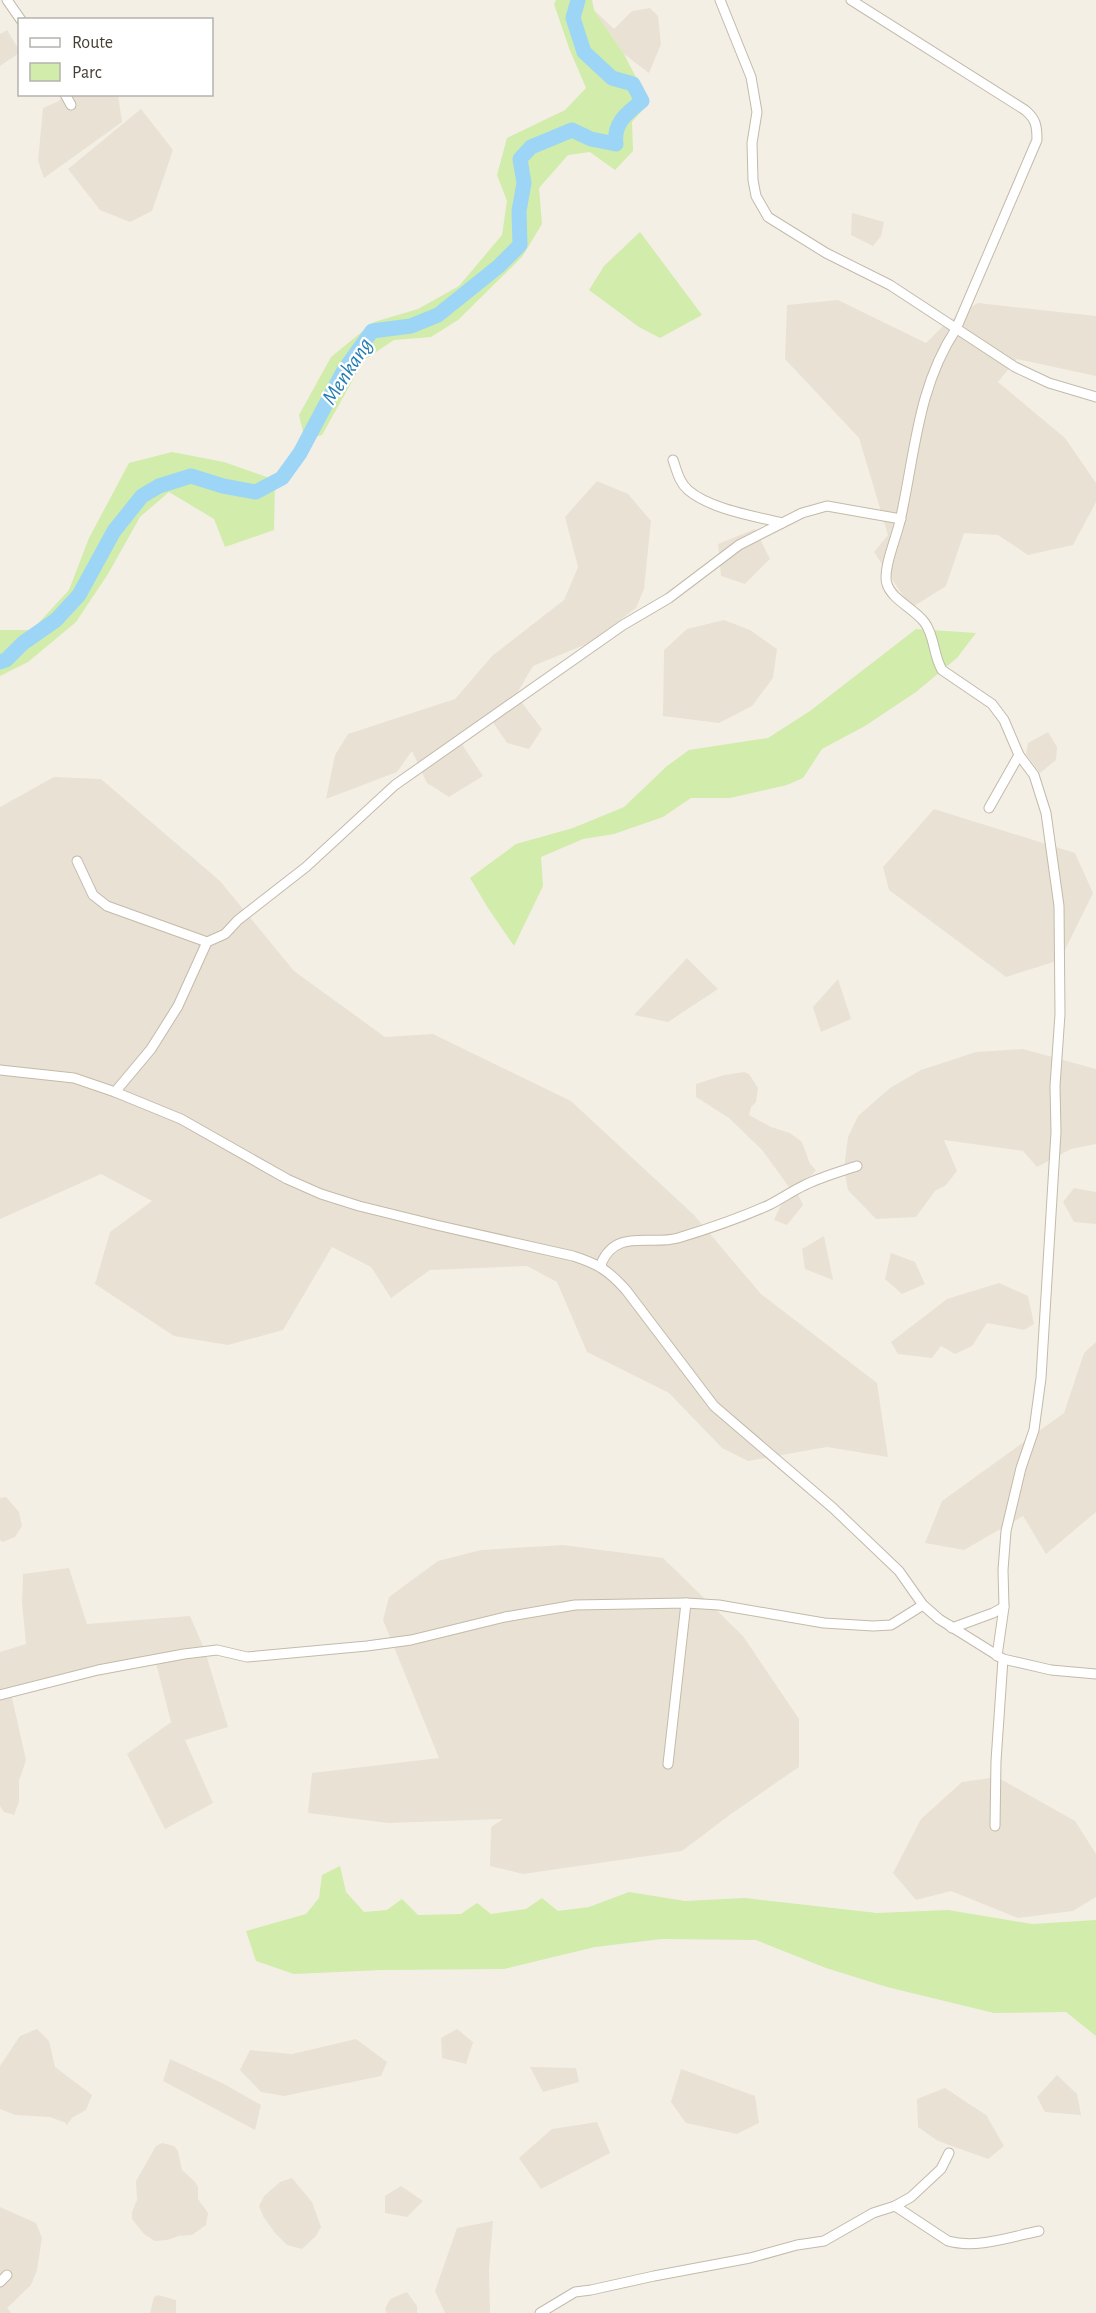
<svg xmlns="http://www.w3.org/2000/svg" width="1096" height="2313" font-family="'Alegreya Sans',sans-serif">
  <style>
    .residential { fill: #e9e1d3 }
    .green { fill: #d1ecab }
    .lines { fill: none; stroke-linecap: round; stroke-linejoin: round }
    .river { stroke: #9cd5f6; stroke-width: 15 }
    .minor-casing { stroke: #c3baaa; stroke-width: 11 }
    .minor { stroke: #fff; stroke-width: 9 }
    .labels { text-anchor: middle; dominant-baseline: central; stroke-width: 4.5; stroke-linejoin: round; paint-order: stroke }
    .water-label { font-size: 22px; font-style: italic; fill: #237cb3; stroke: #fff }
  </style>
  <rect width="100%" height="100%" fill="#f4efe5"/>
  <!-- residential -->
  <g class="residential">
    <path d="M650,8L658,16L661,44L649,73L624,54L594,10L614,29L632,11Z"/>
    <path d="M7,30L19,50V53L0,66V34Z"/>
    <path d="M63,95H118L122,122L44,178L38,161L43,108L59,101Z"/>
    <path d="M141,109L173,150L152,211L130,222L100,210L68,169Z"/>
    <path d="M852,213L884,222L881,236L873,246L851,235Z"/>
    <path d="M838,300L926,343L945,324L978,303L1096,316V376L1017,359L998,382L1065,438L1096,483V502L1073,545L1028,555L998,535L964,533L946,586L911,608L874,552L888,535L859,438L785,359L787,305Z"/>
    <path d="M597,481L628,494L651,521L644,589L636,608L589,643L533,666L516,695L542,729L529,749L507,743L488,715L468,728L463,746L483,776L449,797L427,783L412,751L397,772L326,799L335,755L348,734L455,699L492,656L564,600L578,567L565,517Z"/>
    <path d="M755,529L770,559L745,584L721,576L718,544Z"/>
    <path d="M724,620L750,630L777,649L773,678L752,706L719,723L663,716L664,650L687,629Z"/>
    <path d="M1048,732L1057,747L1056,760L1040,773L1026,754L1028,743Z"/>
    <path d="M54,777L101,779L220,881L294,971L385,1037L433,1034L571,1101L694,1215L761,1294L877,1383L888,1457L827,1447L748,1461L722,1448L669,1393L587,1352L557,1282L527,1266L430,1270L391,1298L371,1267L332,1247L283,1330L228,1345L174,1336L95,1284L110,1232L152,1201L101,1174L0,1219V807Z"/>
    <path d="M934,809L1075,853L1093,893L1060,960L1006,977L889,890L883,867Z"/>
    <path d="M687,958L718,989L668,1022L634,1015Z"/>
    <path d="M838,979L851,1019L821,1032L813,1007Z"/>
    <path d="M1023,1049L1096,1069V1144L1071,1149L1037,1167L1023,1151L944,1140L957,1171L946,1185L935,1191L916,1217L876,1219L848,1190L844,1169L848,1137L858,1116L890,1088L921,1070L976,1052Z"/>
    <path d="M744,1072L749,1074L758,1088L756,1102L751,1107L749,1115L771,1127L790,1133L802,1142L810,1164L816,1170L797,1192L803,1205L787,1225L774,1220L789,1187L762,1150L729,1118L696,1097V1084L724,1075Z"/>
    <path d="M1074,1188L1096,1192V1224L1074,1222L1063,1202Z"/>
    <path d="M824,1236L833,1280L805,1269L802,1249Z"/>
    <path d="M891,1253L915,1262L925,1284L902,1294L885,1279Z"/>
    <path d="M999,1283L1028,1296L1034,1324L1024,1330L987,1323L972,1346L955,1354L941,1346L932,1358L898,1354L891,1342L947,1299Z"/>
    <path d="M1096,1342V1512L1046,1554L1023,1516L964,1550L925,1543L942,1501L1064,1413L1084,1353Z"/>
    <path d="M6,1497L19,1512L22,1526L15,1537L3,1542L0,1540V1498Z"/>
    <path d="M563,1545L663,1558L743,1636L799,1719V1767L731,1814L682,1851L523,1874L490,1866L491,1827L503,1819L388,1823L308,1813L312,1773L439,1758L383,1620L389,1597L438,1561L481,1550Z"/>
    <path d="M69,1568L87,1624L190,1616L205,1651L228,1727L185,1740L213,1803L165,1829L127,1754L171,1722L154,1655L10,1689L26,1760L19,1781V1802L14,1815L4,1812L0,1806V1652L26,1644L22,1603L23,1574Z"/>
    <path d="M997,1777L1075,1821L1096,1854V1897L1073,1911L1018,1918L951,1891L916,1900L893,1873L921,1819L962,1782Z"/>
    <path d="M37,2029L49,2041L55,2067L92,2095L86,2110L72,2118L66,2126V2123L50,2117L15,2115L0,2109V2066L20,2036Z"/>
    <path d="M457,2029L473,2042L466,2064L442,2058L441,2038Z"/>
    <path d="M356,2039L387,2062L381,2076L284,2096L261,2092L240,2070L250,2050L292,2054Z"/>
    <path d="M170,2059L224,2084L261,2105L255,2130L163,2081Z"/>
    <path d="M530,2067L576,2068L579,2082L543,2092Z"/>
    <path d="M681,2069L755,2096L759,2123L737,2134L686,2123L671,2102Z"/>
    <path d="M1057,2075L1077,2094L1081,2115L1045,2112L1037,2097Z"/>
    <path d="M945,2088L986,2115L1004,2146L988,2159L938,2141L918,2127L917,2099Z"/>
    <path d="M597,2122L610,2153L541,2189L519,2158L552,2129Z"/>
    <path d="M162,2143L174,2146L178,2151L182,2170L195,2182L198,2187V2199L208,2213L206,2225L192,2235L179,2236L167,2240L155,2241L144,2234L132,2219V2212L137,2200L136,2181L156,2146Z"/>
    <path d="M292,2178L312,2202L321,2227L316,2236L302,2249L287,2245L275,2233L263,2216L259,2206L264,2196L280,2182Z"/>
    <path d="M401,2186L423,2201L407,2217L385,2213V2196Z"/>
    <path d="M0,2207L36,2223L42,2238L37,2270L31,2285L7,2308L11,2313H0Z"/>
    <path d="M493,2221L489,2270L490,2313H445L435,2291L457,2228Z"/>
    <path d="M407,2292L417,2306V2313H387L385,2309L390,2299Z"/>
    <path d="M158,2295L176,2300V2313H150L154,2297Z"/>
  </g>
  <!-- green -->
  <g class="green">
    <path d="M556,0H592L594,10L624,54L649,103L632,122L633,151L615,170L590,152L568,155L539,188L542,224L522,257L458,320L431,337L394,340L364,360L322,435L305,440L299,415L331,357L374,322L418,309L459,286L502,235L507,201L497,175L507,138L565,110L586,88L569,48L554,4Z"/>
    <path d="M640,232L702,315L660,338L639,327L589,290L604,266Z"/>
    <path d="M172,452L224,462L275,480L274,530L225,547L214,519L169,492L140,517L108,574L76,622L28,662L0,676V630H32L69,590L89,538L129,463Z"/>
    <path d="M916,629L976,633L957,658L916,692L865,726L822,749L803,778L787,785L730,798H691L663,817L614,834L583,839L541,857L543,886L514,946L488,908L470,878L516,844L573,828L624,807L667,766L689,750L768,738L810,711Z"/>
    <path d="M340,1866L346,1892L364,1912L387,1910L402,1899L418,1915L461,1914L477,1903L491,1914L526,1909L542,1898L558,1911L589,1907L629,1892L685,1901L745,1898L877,1913L948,1910L1032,1924L1096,1920V2036L1066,2012L994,2013L887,1987L826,1968L756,1940L662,1939L595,1947L504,1969L381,1970L294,1974L256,1961L246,1931L306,1914L319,1898L322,1875Z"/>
  </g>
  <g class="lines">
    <!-- river -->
    <path class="river" d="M0,662L6,660L23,643L56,620L79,595L114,531L142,496L159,486L191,476L223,486L256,492L282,478L300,453L344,370L372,331L411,326L438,315L499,266L520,245L519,211L524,183L520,159L531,147L572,130L591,139L616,144C613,123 627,113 642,101L633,84L612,78L584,52L573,18L578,0"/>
    <defs>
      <g id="minor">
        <path d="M7,0L21,20"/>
        <path d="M720,0L751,77L757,112L752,143L753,180L756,196L768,217L826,253L890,285L1015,367L1049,383L1096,397"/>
        <path d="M851,0L1025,110C1036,119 1037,126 1037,140L956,329C917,388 915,455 900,521C897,536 882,570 887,584C892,600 915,609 925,623C935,637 933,655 942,670L992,704L1004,720L1019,755L1034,775L1046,813L1059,906L1060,1014L1055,1086L1056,1132L1041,1378L1034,1430L1021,1468L1006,1531L1003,1570L1004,1607L997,1656"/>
        <path d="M65,94L71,105"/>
        <path d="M673,460C677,471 679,482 688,490C710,509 754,516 782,523"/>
        <path d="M989,808L1019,755"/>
        <path d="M77,861L93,895L107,906L207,942"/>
        <path d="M0,1070L74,1078L115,1092L181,1119L287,1179L321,1194L359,1206L436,1225L573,1256C598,1264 608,1270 626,1290L714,1406L833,1508L899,1571L923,1605L939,1619L1003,1659L1051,1670L1096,1674"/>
        <path d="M115,1092L151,1049L178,1006L207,942L225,934L238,920L306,867L395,785L623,625L669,598L739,545L802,513L827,506L901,519"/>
        <path d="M602,1267L601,1264C616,1228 649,1246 678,1238C708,1229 740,1218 769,1205C781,1199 792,1191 805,1185C821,1177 839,1172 857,1166"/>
        <path d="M949,1625L952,1628L993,1613L1004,1607"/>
        <path d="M0,1695L98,1670L184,1654L217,1650L247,1657L367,1646L411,1640L505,1617L575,1605L686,1603L719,1605L824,1623L873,1626L891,1625L923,1605"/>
        <path d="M668,1764L686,1603"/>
        <path d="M995,1826L996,1761L1003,1659"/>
        <path d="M895,2206L948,2241C976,2249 1010,2237 1039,2231"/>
        <path d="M0,2282L7,2275"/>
        <path d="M540,2313L575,2292L591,2290L654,2276L750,2258L797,2245L824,2241L873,2213L895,2206L911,2197L941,2169L949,2153"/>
      </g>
    </defs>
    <!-- minor casing -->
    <use href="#minor" class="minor-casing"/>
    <!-- minor -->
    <use href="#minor" class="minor"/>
  </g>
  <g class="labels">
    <!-- water labels -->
    <g class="water-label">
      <text transform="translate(347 371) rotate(-57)">Menkang</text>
    </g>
  </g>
  <!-- legend -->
  <rect x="18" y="18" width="195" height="78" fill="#ffffff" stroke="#b5b2ae" stroke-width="1.5"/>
  <rect x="30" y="38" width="30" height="9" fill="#ffffff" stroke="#b5b2ae" stroke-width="1.5"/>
  <text x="72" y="48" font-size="18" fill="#473f34">Route</text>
  <rect x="30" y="63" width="30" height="18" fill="#d1ecab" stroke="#b5b2ae" stroke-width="1.5"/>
  <text x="72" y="78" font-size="18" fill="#473f34">Parc</text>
</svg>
